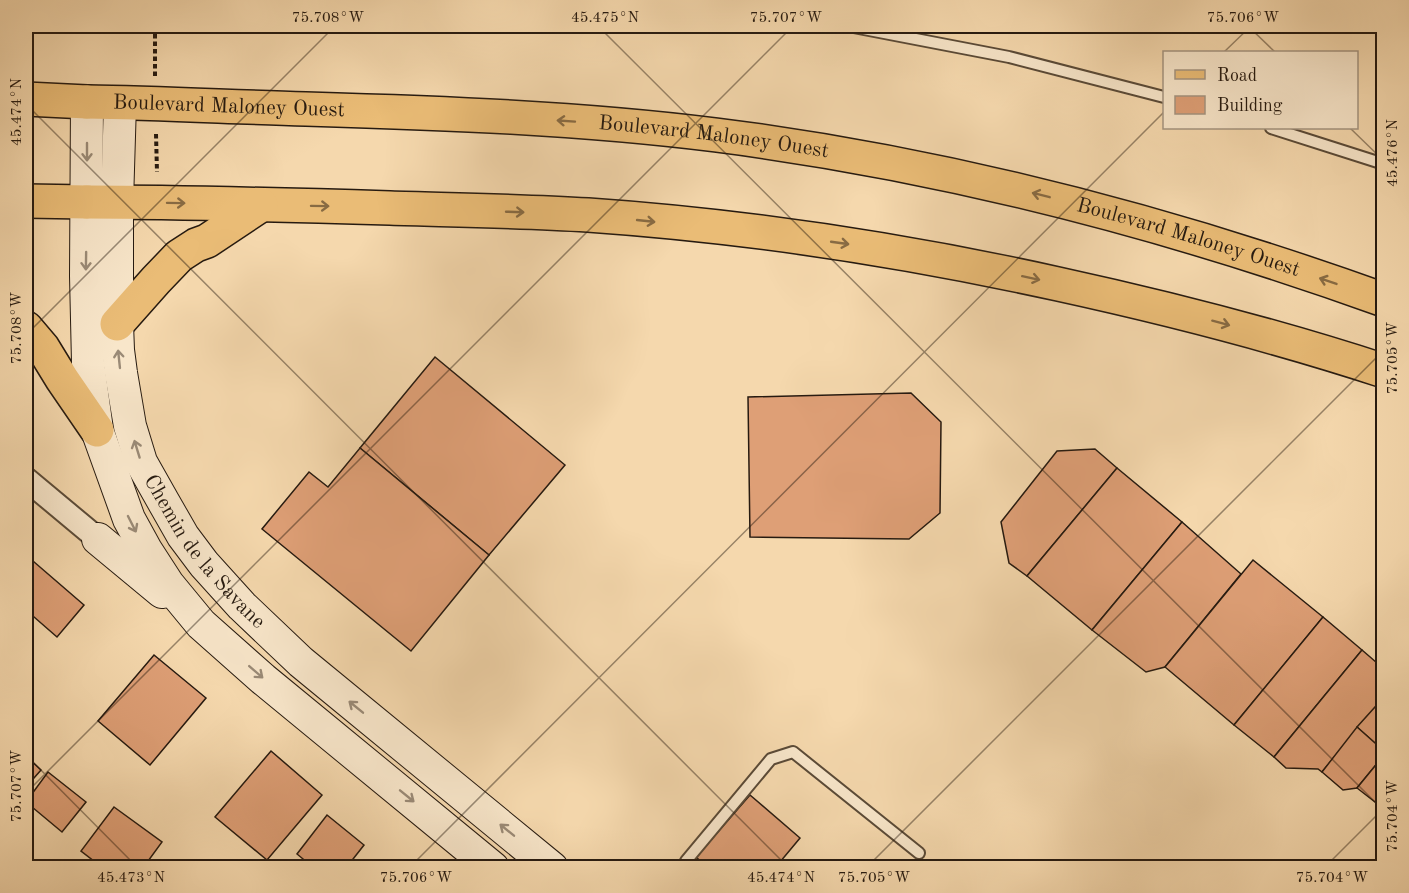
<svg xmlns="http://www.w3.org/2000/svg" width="1409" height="893" font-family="'Old Standard TT',serif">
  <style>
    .building { fill: #de9f76; stroke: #261a10; stroke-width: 1.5 }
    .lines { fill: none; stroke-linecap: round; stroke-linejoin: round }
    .lane-casing { stroke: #5a4a37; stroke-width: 14 }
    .street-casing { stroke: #5a4a37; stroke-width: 26 }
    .secondary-casing { stroke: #261a10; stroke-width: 34 }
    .primary-casing { stroke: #261a10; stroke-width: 36 }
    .highway-casing { stroke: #261a10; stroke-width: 36 }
    .path { stroke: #261a10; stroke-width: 4; stroke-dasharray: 4.5 3; stroke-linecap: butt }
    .lane { stroke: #f8e6ca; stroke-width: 10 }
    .street { stroke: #f8e6ca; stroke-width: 22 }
    .secondary { stroke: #f8e6ca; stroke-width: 32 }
    .primary { stroke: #eabc76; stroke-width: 33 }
    .highway { stroke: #eabc76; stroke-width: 33 }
    .oneway { stroke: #886b43 }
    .oneway2 { stroke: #9a8a76 }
    .ticks { fill: none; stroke: #261a10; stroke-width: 1.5; stroke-opacity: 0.45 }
    .labels { text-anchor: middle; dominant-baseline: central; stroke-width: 4.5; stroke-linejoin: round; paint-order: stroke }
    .street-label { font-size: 21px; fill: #261a10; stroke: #f8e6ca }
    .neatline { fill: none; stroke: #261a10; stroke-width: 2 }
    .ticks-label { font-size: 15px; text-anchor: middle; fill: #261a10 }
  </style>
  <rect width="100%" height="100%" fill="#f5d8ad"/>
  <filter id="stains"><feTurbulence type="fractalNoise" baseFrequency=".00333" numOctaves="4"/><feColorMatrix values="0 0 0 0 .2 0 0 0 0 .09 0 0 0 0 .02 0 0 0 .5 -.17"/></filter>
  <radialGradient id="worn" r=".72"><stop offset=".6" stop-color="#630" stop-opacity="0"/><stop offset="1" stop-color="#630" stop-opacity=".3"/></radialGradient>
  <!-- building -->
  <g class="building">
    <path d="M435,357L565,465L489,555L360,448Z"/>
    <path d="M911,393L941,422L940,513L909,539L750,537L748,397Z"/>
    <path d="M360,448L489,555L411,651L262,529L309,472L328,487Z"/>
    <path d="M1095,449L1117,468L1027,576L1009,563L1001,522L1057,451Z"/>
    <path d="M1117,468L1182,522L1092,630L1027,576Z"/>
    <path d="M1182,522L1241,574L1165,667L1146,672L1092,630Z"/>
    <path d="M26,555L84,605L57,637L26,610Z"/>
    <path d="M1253,560L1323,617L1234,725L1165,667Z"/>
    <path d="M1323,617L1362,650L1274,757L1234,725Z"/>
    <path d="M1362,650L1384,669V697L1322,772L1318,769L1286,768L1274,757Z"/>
    <path d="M154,655L206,698L150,765L98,721Z"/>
    <path d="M1384,697V751L1357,727Z"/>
    <path d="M1357,727L1384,751V755L1357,788L1343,790L1322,772Z"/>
    <path d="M271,751L322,795L267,860L215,817Z"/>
    <path d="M1384,755V809L1357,788Z"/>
    <path d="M26,756L41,770L26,787Z"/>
    <path d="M48,772L86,802L62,832L26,802Z"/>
    <path d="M750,795L800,838L775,868H708L696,857Z"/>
    <path d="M114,807L162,842L143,868H103L81,851Z"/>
    <path d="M327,815L364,845L346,868H314L297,854Z"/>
  </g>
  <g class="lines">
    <defs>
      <g id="lane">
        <path d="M848,26L1009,57L1164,97"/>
        <path d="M1271,128L1384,164"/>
        <path d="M686,868V861L771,759L793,752L919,853"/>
      </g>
      <path id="street" d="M26,479L98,539"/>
      <g id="secondary">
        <path d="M87,102L86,276L88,363L97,430L129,519L146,550L168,584L201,624L263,679L493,868"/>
        <path id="s1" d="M120,103L117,202V324L118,350L121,373L130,426L141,462L163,501L183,536L204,564L242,606L301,662L552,868"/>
        <path d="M98,539L162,592"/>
      </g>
      <g id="primary">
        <path id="s2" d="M87,102C160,103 233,107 306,109C443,113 580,118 716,135C945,164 1167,222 1384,300"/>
        <path d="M87,202C188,202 289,205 390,208C456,210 523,211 588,215C747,226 904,250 1058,284C1168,308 1277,336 1384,371"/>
        <path d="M117,324L156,280L179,256L196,245L207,241L261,205"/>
      </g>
      <g id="highway">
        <path d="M26,99L87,102"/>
        <path d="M26,201L87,202"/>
        <path d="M26,328L43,348L62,379L97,430"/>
      </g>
    </defs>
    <!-- lane casing -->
    <use href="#lane" class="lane-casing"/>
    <!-- street casing -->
    <use href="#street" class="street-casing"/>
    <!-- secondary casing -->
    <use href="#secondary" class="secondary-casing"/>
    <!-- primary casing -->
    <use href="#primary" class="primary-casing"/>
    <!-- highway casing -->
    <use href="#highway" class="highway-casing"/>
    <!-- path -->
    <g class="path">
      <path d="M155,76V26"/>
      <path d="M156,134L157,172"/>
    </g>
    <!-- lane -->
    <use href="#lane" class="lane"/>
    <!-- street -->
    <use href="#street" class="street"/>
    <!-- secondary -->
    <use href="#secondary" class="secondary"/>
    <!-- primary -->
    <use href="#primary" class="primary"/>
    <!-- highway -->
    <use href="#highway" class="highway"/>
  </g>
  <!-- one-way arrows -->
  <defs><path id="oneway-shaft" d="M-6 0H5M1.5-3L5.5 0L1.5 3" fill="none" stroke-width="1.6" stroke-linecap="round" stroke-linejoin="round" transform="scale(1.5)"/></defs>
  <g class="oneway">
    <use href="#oneway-shaft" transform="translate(566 121) rotate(-176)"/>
    <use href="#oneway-shaft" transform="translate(1041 195) rotate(-166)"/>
    <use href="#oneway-shaft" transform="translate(176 203) rotate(1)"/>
    <use href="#oneway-shaft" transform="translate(320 206) rotate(1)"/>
    <use href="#oneway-shaft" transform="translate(515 212) rotate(2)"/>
    <use href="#oneway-shaft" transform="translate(646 221) rotate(6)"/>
    <use href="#oneway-shaft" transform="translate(840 243) rotate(8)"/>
    <use href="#oneway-shaft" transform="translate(1031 278) rotate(12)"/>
    <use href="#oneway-shaft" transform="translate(1328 281) rotate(-161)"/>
    <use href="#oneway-shaft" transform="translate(1221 323) rotate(15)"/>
  </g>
  <g class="oneway2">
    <use href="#oneway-shaft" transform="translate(87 152) rotate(90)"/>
    <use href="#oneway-shaft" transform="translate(86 261) rotate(91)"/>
    <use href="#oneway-shaft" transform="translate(119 359) rotate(-96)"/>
    <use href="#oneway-shaft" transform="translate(137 449) rotate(-107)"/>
    <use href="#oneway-shaft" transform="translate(132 524) rotate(63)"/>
    <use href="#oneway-shaft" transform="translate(256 672) rotate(41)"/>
    <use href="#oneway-shaft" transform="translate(356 707) rotate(-141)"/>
    <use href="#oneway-shaft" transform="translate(407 796) rotate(39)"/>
    <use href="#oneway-shaft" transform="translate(507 830) rotate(-141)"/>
  </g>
  <!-- ticks -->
  <path class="ticks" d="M598,26L1384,811M1248,26L1275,52M1224,52L1251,26M26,104L789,868M1350,128L1384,161M26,335L335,26M26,755L138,868M26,793L793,26M409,868L1164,112M866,868L1384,350M1324,868L1384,808"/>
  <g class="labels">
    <!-- street labels -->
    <g class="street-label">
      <text stroke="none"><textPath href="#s2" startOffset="142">Boulevard Maloney Ouest</textPath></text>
      <text stroke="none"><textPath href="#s2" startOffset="628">Boulevard Maloney Ouest</textPath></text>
      <text stroke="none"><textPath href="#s2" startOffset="1114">Boulevard Maloney Ouest</textPath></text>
      <text stroke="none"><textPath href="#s1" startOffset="472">Chemin de la Savane</textPath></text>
    </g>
  </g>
  <!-- margin -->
  <rect width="1409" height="893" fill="none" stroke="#f5d8ad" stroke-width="66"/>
  <!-- legend -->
  <rect x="1163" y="51" width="195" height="78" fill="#f8e6ca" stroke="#a49480" stroke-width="1.5"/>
  <rect x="1175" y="70" width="30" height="9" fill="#eabc76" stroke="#a49480" stroke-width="1.5"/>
  <text x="1217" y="81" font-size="18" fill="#261a10">Road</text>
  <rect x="1175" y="96" width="30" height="18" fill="#de9f76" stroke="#a49480" stroke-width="1.5"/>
  <text x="1217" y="111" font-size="18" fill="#261a10">Building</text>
  <rect x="33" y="33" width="1343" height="827" class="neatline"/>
  <g class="ticks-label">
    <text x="328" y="22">75.708°W</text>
    <text x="605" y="22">45.475°N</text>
    <text x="786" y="22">75.707°W</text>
    <text x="1243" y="22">75.706°W</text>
    <text transform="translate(16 112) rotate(-90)" y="5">45.474°N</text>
    <text transform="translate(1392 153) rotate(-90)" y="5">45.476°N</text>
    <text transform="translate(16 328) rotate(-90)" y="5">75.708°W</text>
    <text transform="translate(1392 358) rotate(-90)" y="5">75.705°W</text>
    <text transform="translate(16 786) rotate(-90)" y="5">75.707°W</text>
    <text transform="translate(1392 816) rotate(-90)" y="5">75.704°W</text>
    <text x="131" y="882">45.473°N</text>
    <text x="416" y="882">75.706°W</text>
    <text x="781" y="882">45.474°N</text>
    <text x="874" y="882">75.705°W</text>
    <text x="1332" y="882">75.704°W</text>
  </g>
  <rect width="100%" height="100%" filter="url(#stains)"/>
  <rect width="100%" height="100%" fill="url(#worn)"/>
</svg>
